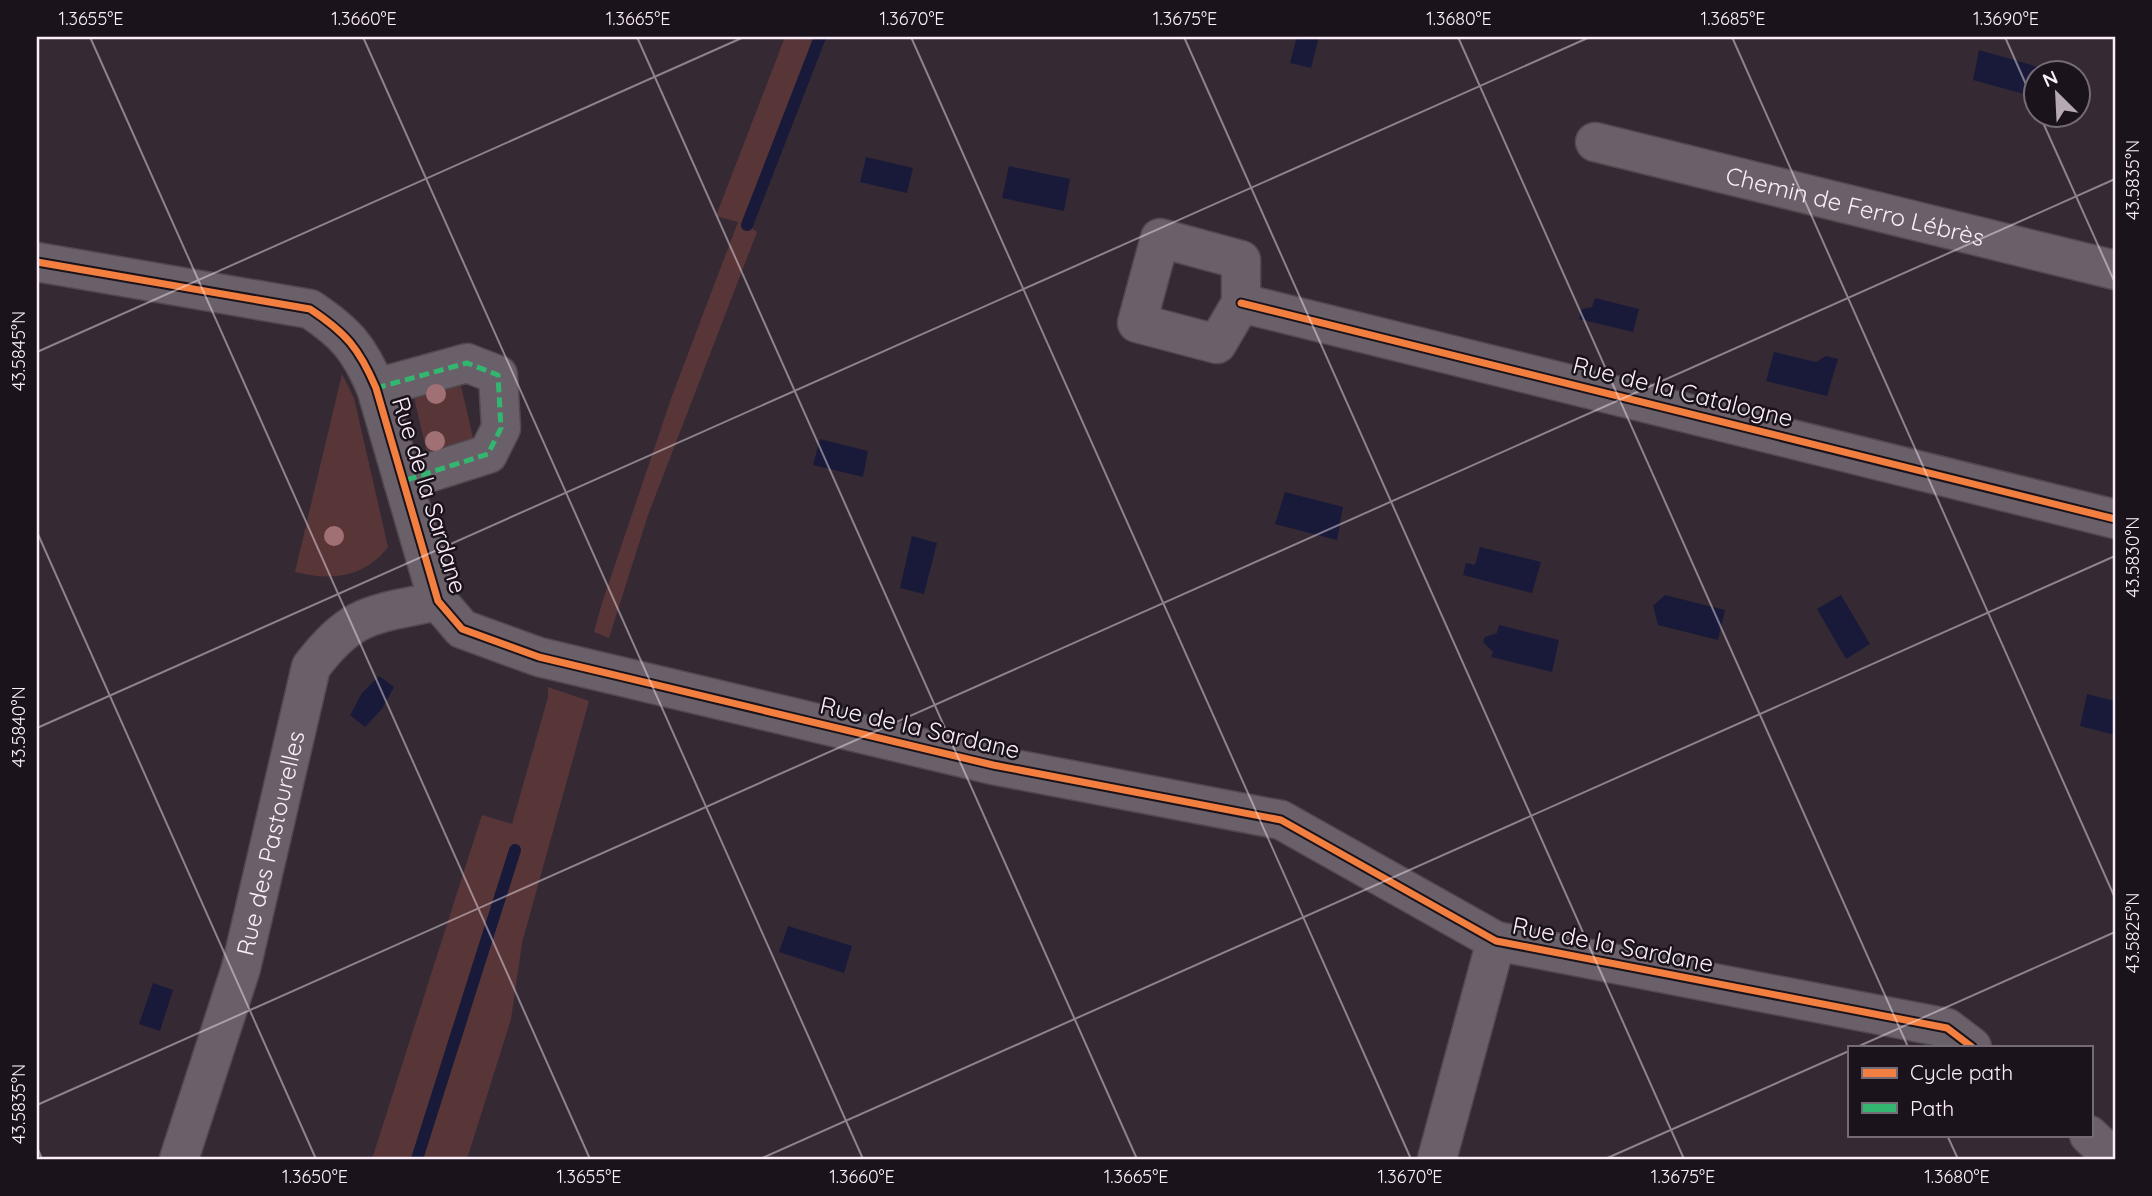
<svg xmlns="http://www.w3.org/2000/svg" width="2152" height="1196" font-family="Quicksand,sans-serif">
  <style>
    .green { fill: #583638 }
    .water { fill: #191a39 }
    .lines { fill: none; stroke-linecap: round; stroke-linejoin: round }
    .stream { stroke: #191a39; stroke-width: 12 }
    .minor-casing { stroke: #514850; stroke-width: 41 }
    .minor { stroke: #6a6069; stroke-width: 38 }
    .quiet { stroke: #33b770; stroke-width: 5; stroke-dasharray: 10 5; stroke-linecap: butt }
    .cycleway-casing { stroke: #1b131b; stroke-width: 11 }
    .cycleway { stroke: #f27e40; stroke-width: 7 }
    .tree { fill: #a17075 }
    .ticks { fill: none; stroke: #fbeefa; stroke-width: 2; stroke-opacity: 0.45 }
    .labels { text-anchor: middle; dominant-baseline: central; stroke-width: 5; stroke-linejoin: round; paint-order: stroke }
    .street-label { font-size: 24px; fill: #fbeefa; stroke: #1b131b }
    .neatline { fill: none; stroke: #fbeefa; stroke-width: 2.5 }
    .ticks-label { font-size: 18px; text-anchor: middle; fill: #fbeefa }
  </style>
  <rect width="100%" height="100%" fill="#352a34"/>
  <!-- green -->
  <g class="green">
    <path d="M785,37H820L747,225L757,232L648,515L609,638L594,632L602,603L672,396L738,222L716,216Z"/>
    <path d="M342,374L354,398L388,547C364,578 331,581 295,572Z"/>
    <path d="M460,382L474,442L427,453L413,393Z"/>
    <path d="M548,687L589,701L522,943L511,1019L467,1159H372L482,815L512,824L548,697Z"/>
  </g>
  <!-- water -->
  <g class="water">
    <path d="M1297,37H1319L1311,68L1290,63Z"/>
    <path d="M1979,50L2038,67L2031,96L1973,80Z"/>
    <path d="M866,157L913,168L907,193L860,182Z"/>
    <path d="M1009,166L1070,179L1064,211L1002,198Z"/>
    <path d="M1595,298L1639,309L1633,332L1579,319L1582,309L1592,307Z"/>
    <path d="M1774,352L1816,362L1826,356L1838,359L1827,396L1766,381Z"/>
    <path d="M820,439L868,451L863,477L813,465Z"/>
    <path d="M1285,492L1343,507L1337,540L1275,524Z"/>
    <path d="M912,536L937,543L924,594L900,588Z"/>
    <path d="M1480,547L1541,562L1532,593L1463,575L1466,563L1475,565Z"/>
    <path d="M1665,595L1725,610L1718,640L1658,625L1653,606Z"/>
    <path d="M1841,595L1870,644L1846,659L1817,609Z"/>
    <path d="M1499,625L1559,640L1552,672L1491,657L1493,652L1483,642L1485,637L1497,633Z"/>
    <path d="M379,676L394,687L382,709L365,727L350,715L362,693Z"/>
    <path d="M2087,694L2115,701V735L2080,726Z"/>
    <path d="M788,926L852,946L844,973L779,952Z"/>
    <path d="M153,983L173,990L160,1031L139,1024Z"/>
  </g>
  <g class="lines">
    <!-- stream -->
    <g class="stream">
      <path d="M747,225L820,37"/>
      <path d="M417,1159L515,850"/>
    </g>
    <defs>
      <g id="minor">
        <path id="s1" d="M1595,142L2115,270"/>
        <path d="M1160,238L1241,260V303L1217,344L1137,323Z"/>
        <path d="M37,262L310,309C346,333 359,348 376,388L438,601L462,629L539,657L993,765L1281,820L1496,941L1947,1028L1972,1047"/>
        <path d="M1241,303L2115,519"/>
        <path d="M376,388L467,363L498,375L501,428L488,454L403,481"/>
        <path d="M2089,1135L2114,1159"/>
        <path id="s2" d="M179,1159L241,968L311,667C353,611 374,615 438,601"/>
        <path d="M1437,1159L1496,941"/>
      </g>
    </defs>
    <!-- minor casing -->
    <use href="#minor" class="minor-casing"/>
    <!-- minor -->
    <use href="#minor" class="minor"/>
    <!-- quiet -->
    <path class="quiet" d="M376,388L467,363L498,375L501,428L488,454L403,481"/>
    <defs>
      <g id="cycleway">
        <path d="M37,262L310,309C346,333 359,348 376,388L438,601L462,629L539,657L993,765L1281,820L1496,941L1947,1028L1972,1047"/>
        <path d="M1241,303L2115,519"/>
      </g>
    </defs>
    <!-- cycleway casing -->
    <use href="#cycleway" class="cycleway-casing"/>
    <!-- cycleway -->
    <use href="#cycleway" class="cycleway"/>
  </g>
  <!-- trees -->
  <g class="tree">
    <circle cx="436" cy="394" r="10"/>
    <circle cx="435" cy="441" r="10"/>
    <circle cx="334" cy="536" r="10"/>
  </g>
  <!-- ticks -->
  <path class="ticks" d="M90,37L590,1159M363,37L863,1159M637,37L1137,1159M911,37L1411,1159M1184,37L1684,1159M1458,37L1908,1047M1732,37L2115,898M2005,37L2036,107M2040,116L2115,283M37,352L744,37M37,532L316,1159M37,728L1590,37M1857,1047L2115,932M37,1105L2115,179M1947,1135L1958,1159M37,1147L42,1159M760,1159L2115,556M1605,1159L1849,1051"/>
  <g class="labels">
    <!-- street labels -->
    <g class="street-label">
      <text stroke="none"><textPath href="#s1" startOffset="268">Chemin de Ferro Lébrès</textPath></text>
      <text transform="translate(1683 391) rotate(14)">Rue de la Catalogne</text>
      <text transform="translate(430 495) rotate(73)">Rue de la Sardane</text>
      <text transform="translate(920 727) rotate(13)">Rue de la Sardane</text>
      <text stroke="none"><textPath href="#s2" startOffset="329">Rue des Pastourelles</textPath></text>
      <text transform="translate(1613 944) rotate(11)">Rue de la Sardane</text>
    </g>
  </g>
  <!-- border -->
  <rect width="2152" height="1196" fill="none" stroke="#1b131b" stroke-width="77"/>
  <!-- legend -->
  <rect x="1848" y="1046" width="245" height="91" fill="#1b131b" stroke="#756b74" stroke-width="2"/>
  <rect x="1862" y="1068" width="35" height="10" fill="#f27e40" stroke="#756b74" stroke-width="2"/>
  <text x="1910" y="1080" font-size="21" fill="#fbeefa">Cycle path</text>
  <rect x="1862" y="1103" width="35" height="10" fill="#33b770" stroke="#756b74" stroke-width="2"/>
  <text x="1910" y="1116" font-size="21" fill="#fbeefa">Path</text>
  <!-- north arrow -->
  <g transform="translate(2057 94) rotate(336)"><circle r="33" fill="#1b131b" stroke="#756b74" stroke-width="2"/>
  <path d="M0-5L12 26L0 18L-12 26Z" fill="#b6a9b5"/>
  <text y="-10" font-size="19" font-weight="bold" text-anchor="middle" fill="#fbeefa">N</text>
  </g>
  <rect x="38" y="38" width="2076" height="1120" class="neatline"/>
  <g class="ticks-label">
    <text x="91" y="25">1.3655°E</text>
    <text x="364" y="25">1.3660°E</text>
    <text x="638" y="25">1.3665°E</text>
    <text x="912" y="25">1.3670°E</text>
    <text x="1185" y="25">1.3675°E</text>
    <text x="1459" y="25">1.3680°E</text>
    <text x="1733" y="25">1.3685°E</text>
    <text x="2006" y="25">1.3690°E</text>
    <text transform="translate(2133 180) rotate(-90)" y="6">43.5835°N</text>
    <text transform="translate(19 351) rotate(-90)" y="6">43.5845°N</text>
    <text transform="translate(2133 557) rotate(-90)" y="6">43.5830°N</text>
    <text transform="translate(19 727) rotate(-90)" y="6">43.5840°N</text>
    <text transform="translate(2133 933) rotate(-90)" y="6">43.5825°N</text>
    <text transform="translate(19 1104) rotate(-90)" y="6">43.5835°N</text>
    <text x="315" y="1183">1.3650°E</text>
    <text x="589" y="1183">1.3655°E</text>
    <text x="862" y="1183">1.3660°E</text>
    <text x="1136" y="1183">1.3665°E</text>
    <text x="1410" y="1183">1.3670°E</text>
    <text x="1683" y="1183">1.3675°E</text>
    <text x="1957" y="1183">1.3680°E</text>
  </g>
</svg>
